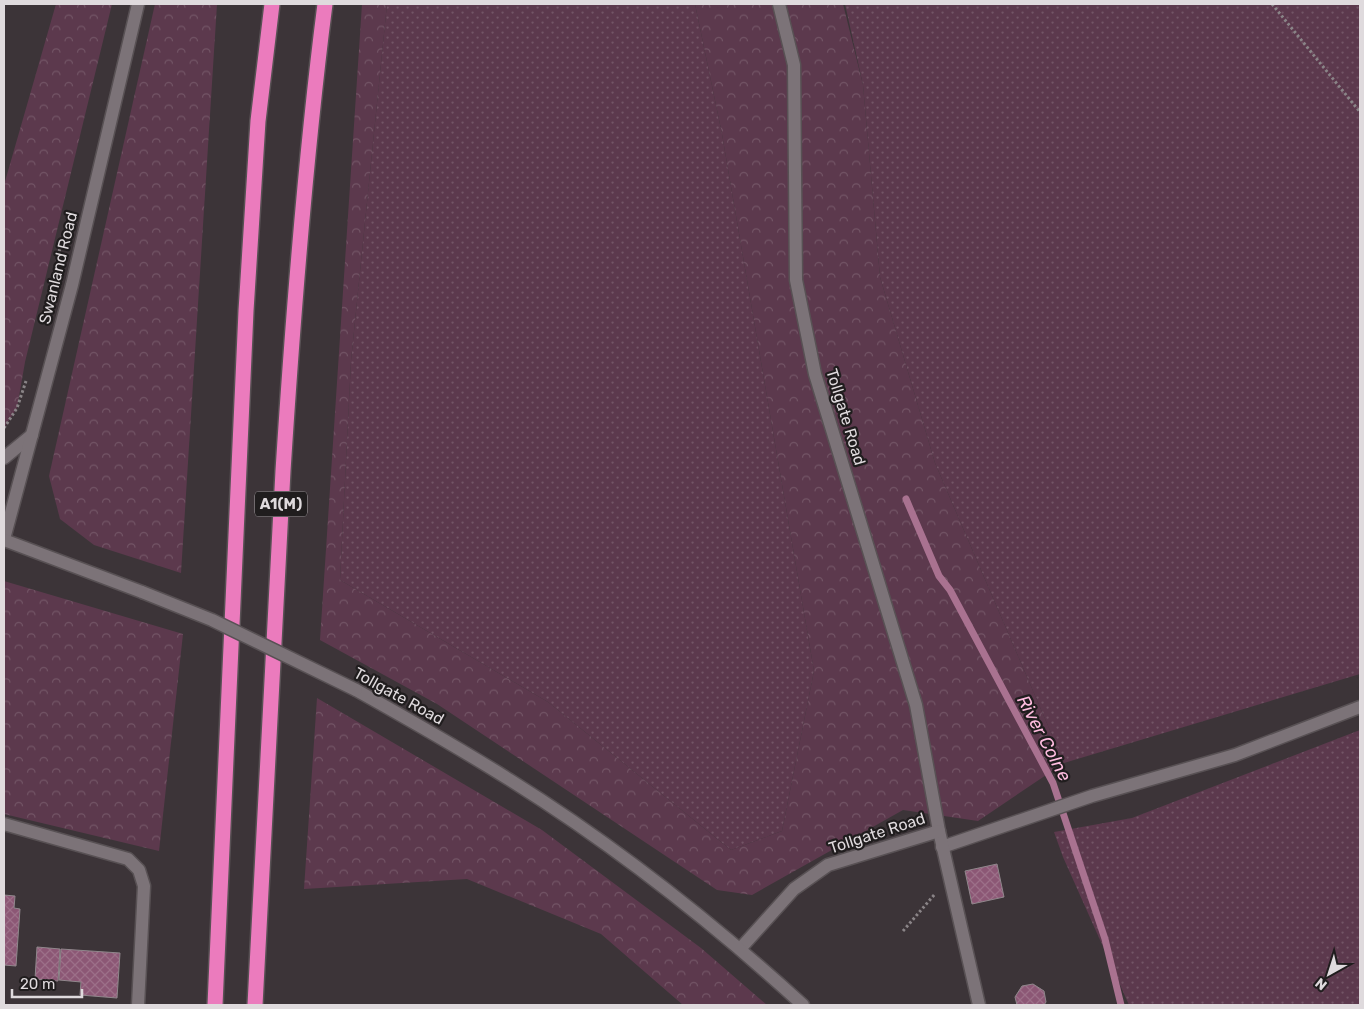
<svg xmlns="http://www.w3.org/2000/svg" width="1364" height="1009" font-family="Rubik,sans-serif">
  <style>
    .grass { fill: url(#grass-dots) }
    .forest { fill: url(#forest-crowns) }
    .lines { fill: none; stroke-linecap: round; stroke-linejoin: round }
    .stream { stroke: #a97290; stroke-width: 7 }
    .building { fill: url(#building-cross-hatch); stroke: #90878c }
    .service-casing { stroke: #585154; stroke-width: 15 }
    .minor-casing { stroke: #585154; stroke-width: 15 }
    .tertiary-casing { stroke: #585154; stroke-width: 15 }
    .motorway-casing { stroke: #585154; stroke-width: 18 }
    .path { stroke: #8a8487; stroke-width: 3; stroke-dasharray: 2.5 2.5; stroke-linecap: butt }
    .service { stroke: #7c7378; stroke-width: 12 }
    .minor { stroke: #7c7378; stroke-width: 12 }
    .tertiary { stroke: #7c7378; stroke-width: 12 }
    .motorway { stroke: #eb7bbd; stroke-width: 15 }
    .tertiary-bridge-casing { stroke: #585154; stroke-width: 15; stroke-linecap: butt }
    .tertiary-bridge { stroke: #7c7378; stroke-width: 12 }
    .labels { text-anchor: middle; dominant-baseline: central; stroke-width: 4.5; stroke-linejoin: round; paint-order: stroke }
    .shield { fill: #201d1e; stroke: #a6a1a4; stroke-width: 1 }
    .shield-label { font-size: 15px; font-weight: bold; fill: #dfdadd }
    .street-label { font-size: 16px; fill: #dfdadd; stroke: #201d1e }
    .water-label { font-size: 18px; font-style: italic; fill: #febcdf; stroke: #201d1e }
  </style>
  <defs>
    <pattern id="grass-dots" width="8" height="8" patternUnits="userSpaceOnUse" patternTransform="scale(1.25)"><rect width="8" height="8" fill="#5c394d"/><path d="M2 2h.1M6 6h.1" fill="none" stroke="#735566" stroke-width="1.8" stroke-linecap="round"/></pattern>
    <pattern id="forest-crowns" width="20" height="18" patternUnits="userSpaceOnUse" patternTransform="scale(1.25)"><rect width="20" height="18" fill="#5c394d"/><path d="M2 6a3 3 0 1 1 6 0M12 15a3 3 0 1 1 6 0" fill="none" stroke="#735566"/></pattern>
    <pattern id="building-cross-hatch" width="8" height="8" patternUnits="userSpaceOnUse" patternTransform="scale(1.25)"><rect width="8" height="8" fill="#8c5775"/><path d="M0 0l8 8M0 8l8-8" fill="none" stroke="#9c6f88"/></pattern>
  </defs>
  <rect width="100%" height="100%" fill="#3c3438"/>
  <!-- grass -->
  <g class="grass">
    <path d="M387,4H695L722,134L814,671L782,831L731,850L548,702L340,580L351,361Z"/>
    <path d="M845,4H1360V674L1064,763L935,463L880,277L863,85Z"/>
    <path d="M1360,730V1005H1129L1063,857L1054,832L1132,818Z"/>
  </g>
  <!-- forest -->
  <g class="forest">
    <path d="M56,4H112L25,362L17,408L4,428V185Z"/>
    <path d="M155,4H217L181,573L94,545L60,519L49,476Z"/>
    <path d="M362,4H387L351,361L340,580L548,702L731,850L782,831L814,671L722,134L695,4H843L863,85L880,277L935,463L1064,763L978,821L903,810L752,895L717,890L437,704L320,640Z"/>
    <path d="M4,581L183,634L159,851L4,814Z"/>
    <path d="M317,698L542,830L701,948L767,1005H683L601,934L467,879L304,889Z"/>
  </g>
  <g class="lines">
    <!-- stream -->
    <path class="stream" d="M906,499L939,576L950,590L1053,783L1105,939L1121,1005"/>
  </g>
  <!-- building -->
  <g class="building">
    <path d="M997,864L1004,897L972,904L965,871Z"/>
    <path d="M4,895L15,896L14,908L20,909L16,966L4,965Z"/>
    <path d="M37,947L60,949L58,981L35,979Z"/>
    <path d="M61,949L120,953L117,998L80,995L81,982L59,980Z"/>
    <path d="M1033,984L1044,991L1046,1002L1044,1005H1017L1015,997L1022,986Z"/>
  </g>
  <g class="lines">
    <defs>
      <path id="service" d="M942,847L1092,796L1235,755L1360,707"/>
      <g id="minor">
        <path d="M779,4L794,65L796,280L815,374L916,705L939,831L979,1005"/>
        <path d="M4,824L128,859L139,870L144,886L138,1005"/>
        <path d="M740,949L794,889L828,865L939,831"/>
      </g>
      <g id="tertiary">
        <path d="M4,458L32,435"/>
        <path d="M4,539L72,285L138,4"/>
        <path d="M4,540L142,592"/>
        <path d="M356,690C408,719 459,748 510,780C614,845 712,922 803,1005"/>
      </g>
      <g id="motorway">
        <path d="M215,1005L246,311L258,121L272,4"/>
        <path d="M255,1005C263,827 272,649 283,471C293,315 305,159 325,4"/>
      </g>
    </defs>
    <!-- service casing -->
    <use href="#service" class="service-casing"/>
    <!-- minor casing -->
    <use href="#minor" class="minor-casing"/>
    <!-- tertiary casing -->
    <use href="#tertiary" class="tertiary-casing"/>
    <!-- motorway casing -->
    <use href="#motorway" class="motorway-casing"/>
    <!-- path -->
    <g class="path">
      <path d="M1272,4L1360,112"/>
      <path d="M50,290L63,235"/>
      <path d="M4,428L17,408L26,381"/>
      <path d="M903,931L935,894"/>
    </g>
    <!-- service -->
    <use href="#service" class="service"/>
    <!-- minor -->
    <use href="#minor" class="minor"/>
    <!-- tertiary -->
    <use href="#tertiary" class="tertiary"/>
    <!-- motorway -->
    <use href="#motorway" class="motorway"/>
    <defs>
      <path id="tertiary-bridge" d="M142,592L212,620L356,690"/>
    </defs>
    <!-- tertiary-bridge casing -->
    <use href="#tertiary-bridge" class="tertiary-bridge-casing"/>
    <!-- tertiary-bridge -->
    <use href="#tertiary-bridge" class="tertiary-bridge"/>
  </g>
  <g class="labels">
    <!-- shield labels -->
    <rect class="shield" x="255" y="491.5" width="52" height="25" rx="4"/>
    <g class="shield-label">
      <text x="281" y="504">A1(M)</text>
    </g>
    <!-- street labels -->
    <g class="street-label">
      <text transform="translate(58 268) rotate(-76)">Swanland Road</text>
      <text transform="translate(846 417) rotate(73)">Tollgate Road</text>
      <text transform="translate(399 696) rotate(29)">Tollgate Road</text>
      <text transform="translate(877 833) rotate(-18)">Tollgate Road</text>
    </g>
    <!-- water labels -->
    <g class="water-label">
      <text transform="translate(1044 738) rotate(62)">River Colne</text>
    </g>
  </g>
  <!-- border -->
  <rect width="1364" height="1009" fill="none" stroke="#dfdadd" stroke-width="10"/>
  <!-- north arrow -->
  <g transform="translate(1329 974) rotate(219)" stroke="#201d1e" stroke-width="4" paint-order="stroke">
  <path d="M0-4L9 19L0 12L-9 19Z" fill="#dfdadd"/>
  <text y="-8" font-size="14" font-weight="bold" text-anchor="middle" fill="#dfdadd">N</text>
  </g>
  <!-- scale -->
  <path d="M12 989v8h70v-8" fill="none" stroke="#dfdadd" stroke-width="2.5"/>
  <text x="20" y="989" font-size="15" fill="#dfdadd" stroke="#201d1e" stroke-width="4" paint-order="stroke">20 m</text>
</svg>
